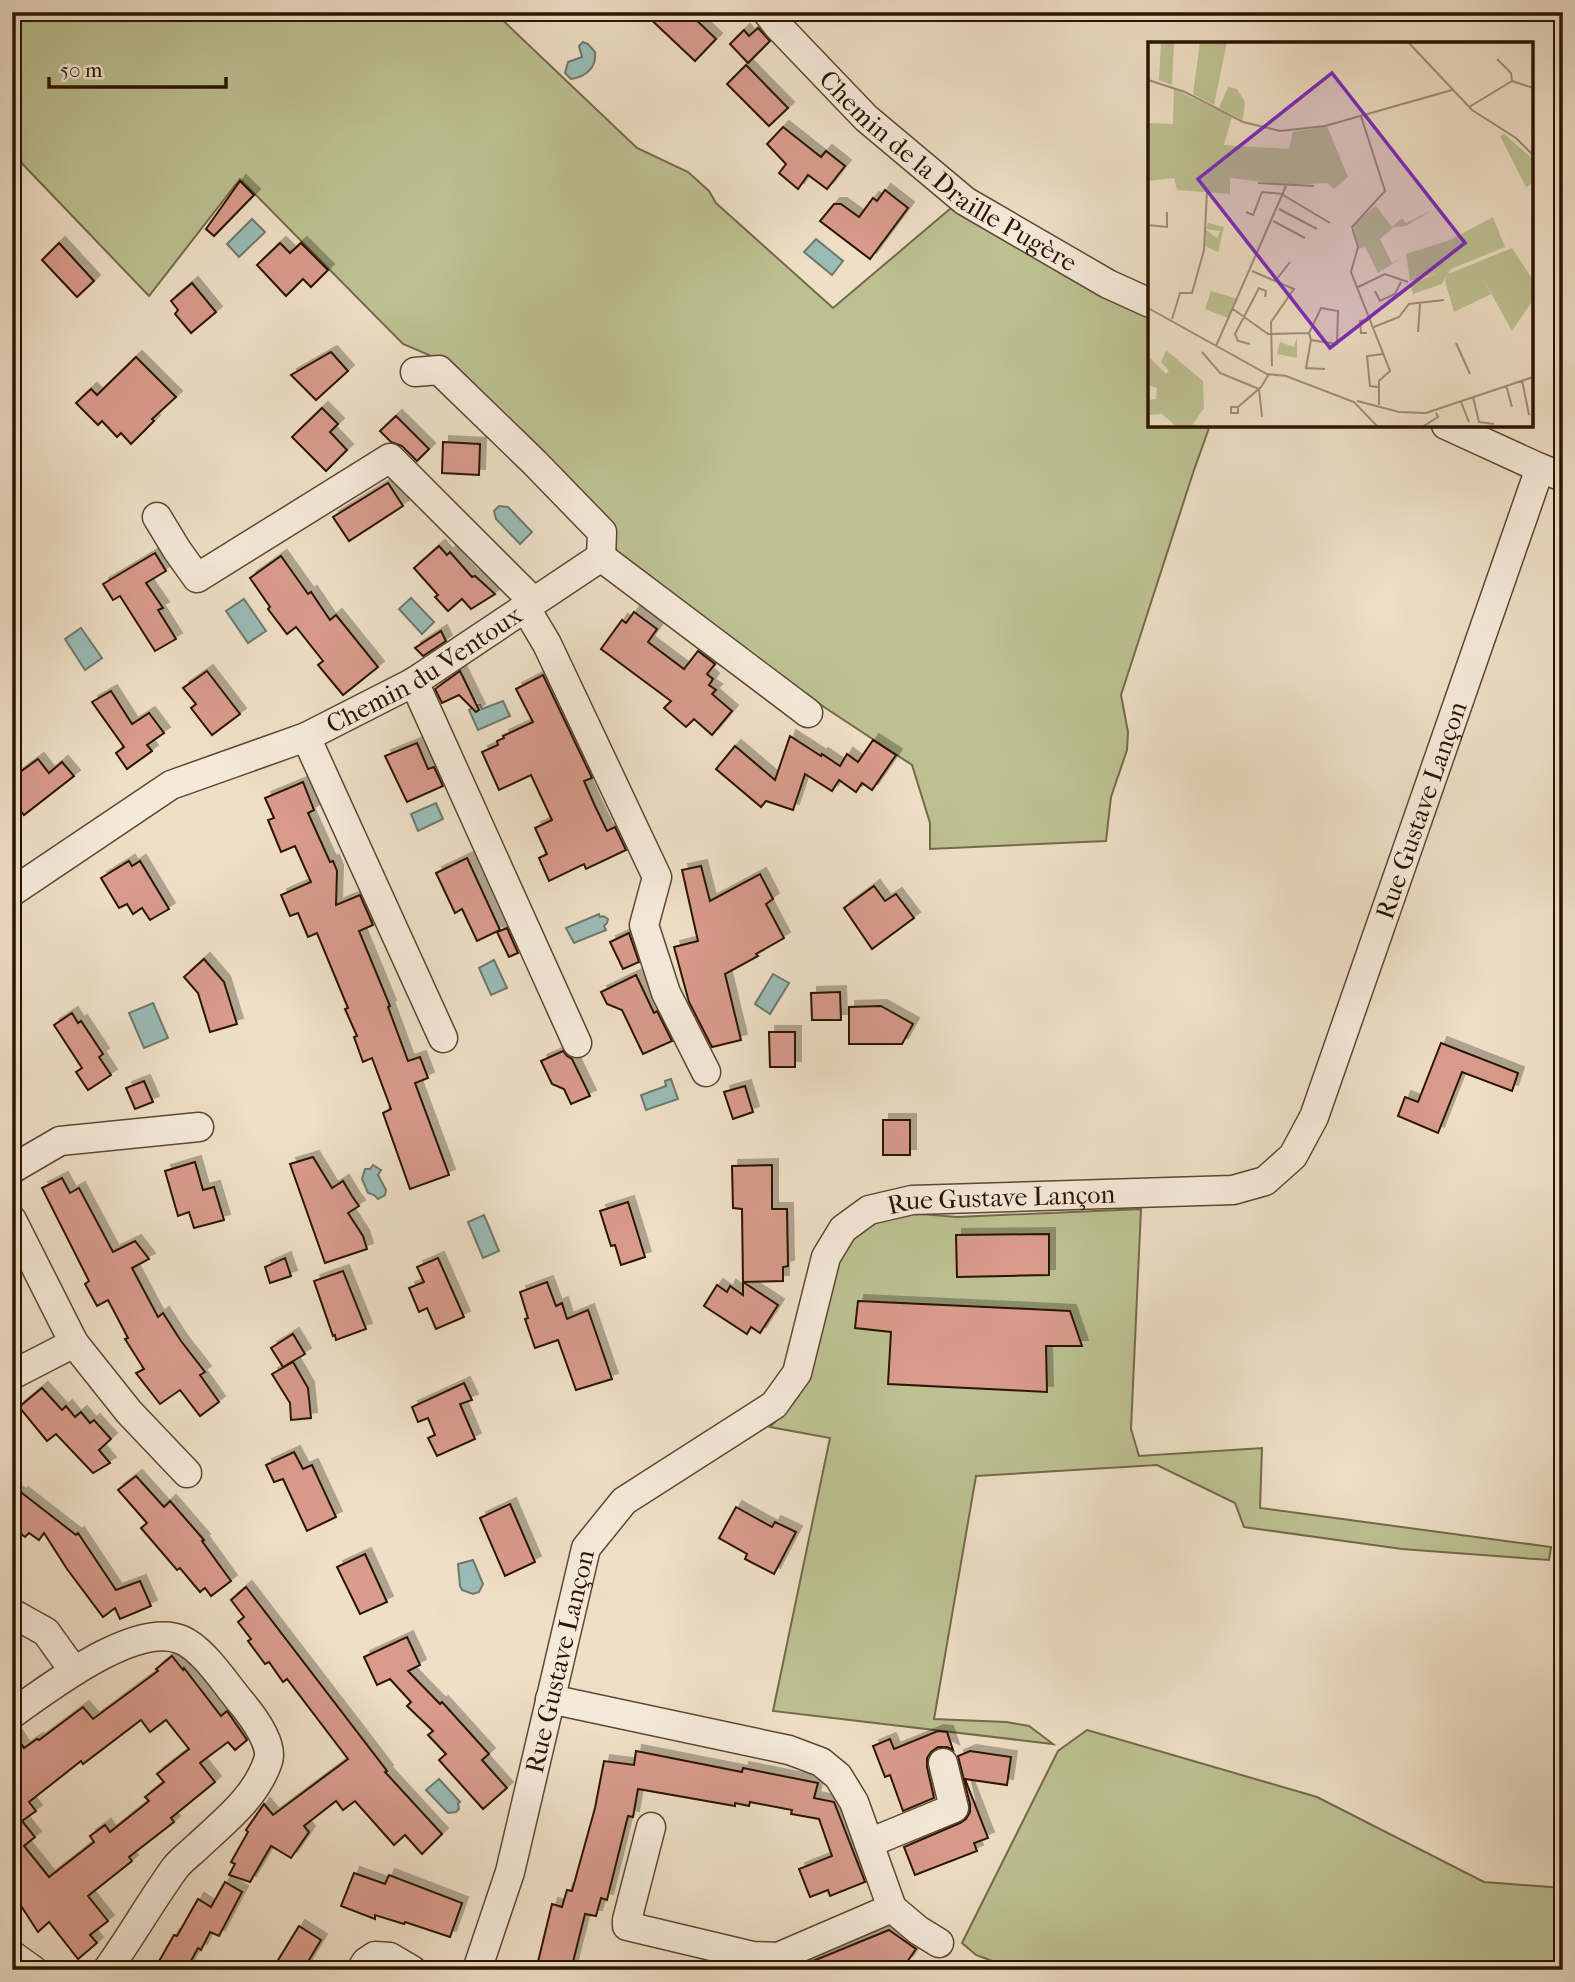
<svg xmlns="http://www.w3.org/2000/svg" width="1575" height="1982" font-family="'IM FELL French Canon',serif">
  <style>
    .green { fill: #bdc192; stroke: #746a4a; stroke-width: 2 }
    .water { fill: #9abcb7; stroke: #6e796e; stroke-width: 2 }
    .building { fill: #d99b8c; stroke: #2b1401; stroke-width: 2; fill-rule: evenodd; filter: url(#shadow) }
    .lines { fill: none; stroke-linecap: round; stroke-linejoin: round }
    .street-casing { stroke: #5c4732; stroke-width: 31 }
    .street { stroke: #f5eada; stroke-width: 28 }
    .labels { text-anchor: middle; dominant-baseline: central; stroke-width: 6; stroke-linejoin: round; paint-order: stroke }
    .street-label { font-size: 26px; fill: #2b1401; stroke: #f5eada }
    .inset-road { fill: none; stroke: #a18e77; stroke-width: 2 }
    .view { fill: #7b2cbf; fill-opacity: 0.15; stroke: #7b2cbf; stroke-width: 3.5 }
    .inset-edge { fill: none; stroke: #2b1401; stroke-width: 3.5 }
  </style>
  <defs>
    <filter id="shadow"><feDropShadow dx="6" dy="-6" stdDeviation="0" flood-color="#0004"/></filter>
  </defs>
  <rect width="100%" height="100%" fill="#efdfc6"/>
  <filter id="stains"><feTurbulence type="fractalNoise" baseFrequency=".00286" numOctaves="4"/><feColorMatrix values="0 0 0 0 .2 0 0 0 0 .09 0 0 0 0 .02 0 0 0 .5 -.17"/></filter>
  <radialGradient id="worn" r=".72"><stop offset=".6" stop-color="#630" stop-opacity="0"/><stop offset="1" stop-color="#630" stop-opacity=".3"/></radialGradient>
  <!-- green -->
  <g class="green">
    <path d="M12,12H494L637,148L688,172L709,191L716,203L833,308L957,203L1150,314V425H1210L1193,473L1121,695L1128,732L1127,750L1111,797L1106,841L930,849V823L912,765L824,707L619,561L612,531L441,360L403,344L240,179L149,296L12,153Z"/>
    <path d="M1141,1209L1131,1429L1139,1456L1262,1448L1260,1508L1551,1547L1549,1560L1402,1549L1244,1527L1235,1503L1157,1465L976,1476L934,1719L1006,1722L1029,1726L1053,1744L773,1711L830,1438L770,1427L798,1397L811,1368L834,1266L872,1210L957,1217Z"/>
    <path d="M1087,1730L1317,1797L1484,1882L1563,1888V1970H1016L976,1955L962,1943L1058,1751Z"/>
  </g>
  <!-- water -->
  <g class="water">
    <path d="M583,42L588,44L595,52C597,67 586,77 571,79L565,73L568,62L582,57L579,46Z"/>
    <path d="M252,219L265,232L239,257L227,244Z"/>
    <path d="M816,239L843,261L832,275L804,252Z"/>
    <path d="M499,506L508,507L532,532L520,544L496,519L494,511Z"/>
    <path d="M411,598L434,622L422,634L399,609Z"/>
    <path d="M244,599L266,631L248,643L226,611Z"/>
    <path d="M81,628L102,658L85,670L65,639Z"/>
    <path d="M503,701L510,716L478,730L469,710L471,709L472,705H480L482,709Z"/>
    <path d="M436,803L443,819L418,831L411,814Z"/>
    <path d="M599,914L600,917L603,916L608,919L607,923L604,926L606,930L574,943L566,928Z"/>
    <path d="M494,960L507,988L491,995L479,968Z"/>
    <path d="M773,974L789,983L770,1014L755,1004Z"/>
    <path d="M153,1003L168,1038L144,1048L129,1013Z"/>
    <path d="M671,1079L678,1099L646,1110L641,1095L666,1086L665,1081Z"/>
    <path d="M373,1165L381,1170L378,1175L386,1190L385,1195L378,1199L374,1195L368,1193L362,1179L365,1169H370Z"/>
    <path d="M484,1215L499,1251L483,1258L468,1222Z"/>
    <path d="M473,1560L483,1584L479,1592L473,1594L462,1590L460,1586L458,1564Z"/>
    <path d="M439,1779L460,1802L458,1803L459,1809L456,1812L448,1813L426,1790Z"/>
  </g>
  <!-- building -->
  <g class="building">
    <path d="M643,12H688L716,39L695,61Z"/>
    <path d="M758,28L770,41L748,63L730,44L744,30L749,36Z"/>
    <path d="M746,65L788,108L769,126L727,84Z"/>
    <path d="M783,127L821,157L826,151L845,166L827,189L808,175L798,189L779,173L786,164L767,144Z"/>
    <path d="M240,181L254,195L214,236L206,229Z"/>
    <path d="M885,190L908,208L870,259L820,221L834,204H841L859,217L873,198L877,201Z"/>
    <path d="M59,243L94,281L77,297L42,260Z"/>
    <path d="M280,243L290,253L301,243L328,270L311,287L303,279L286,296L257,265Z"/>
    <path d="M192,283L216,312L191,333L175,314L178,310L171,301Z"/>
    <path d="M331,352L348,371L316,400L291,375Z"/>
    <path d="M136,357L176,397L152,419L154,421L131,444L121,433L117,437L102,421L98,425L76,403L91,389L97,395Z"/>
    <path d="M322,408L338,424L330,432L347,450L326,471L292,437Z"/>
    <path d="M396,416L429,449L417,461L402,446L391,442L380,431Z"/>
    <path d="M443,442L480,444L479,475L442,473Z"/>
    <path d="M388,483L403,506L349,541L333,517Z"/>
    <path d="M439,546L447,555L450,552L472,577L475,576L495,594L471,609L462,599L448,611L435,597L438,595L414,568Z"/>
    <path d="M155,553L166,571L146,583L163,608L158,610L176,639L155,651L120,596L113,600L103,584Z"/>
    <path d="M281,556L308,594L311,592L330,620L336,615L378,667L343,695L318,665L323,661L296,627L287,634L268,609L270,607L250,578Z"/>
    <path d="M634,612L657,629L648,642L684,669L698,651L715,664L707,674L713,679L709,685L716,690L712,694L732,711L712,735L694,719L686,727L664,708L671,701L601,649L622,620L626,623Z"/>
    <path d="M441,631L446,641L423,656L415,648Z"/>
    <path d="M207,671L240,714L212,735L191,708L196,704L183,688Z"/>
    <path d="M460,671L479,710L476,712L459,695L442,703L435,689Z"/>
    <path d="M543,675L592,778L584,781L595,806L607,831L615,827L626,850L586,869L584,864L549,881L539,858L547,854L535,828L552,820L531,775L499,790L482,752L498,745L497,741L504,738L503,736L533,722L516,689Z"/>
    <path d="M111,691L132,724L149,713L164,733L147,745L152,751L127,769L116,753L124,747L92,702Z"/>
    <path d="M790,736L821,756L822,754L840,766L847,754L858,762L873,740L896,755L872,790L862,783L856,792L839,780L832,791L805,774L793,810L766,801L761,807L716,769L735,746L775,780Z"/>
    <path d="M417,743L428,769L434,767L443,786L407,802L385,756Z"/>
    <path d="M38,759L49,773L62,762L74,776L24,815L12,800V778Z"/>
    <path d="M303,782L314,810L308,813L330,862L333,861L337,871L336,905L360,895L373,925L359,931L390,1006L388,1007L408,1061L420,1057L428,1078L415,1083L449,1175L410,1189L383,1113L391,1109L372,1058L363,1062L354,1037L357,1036L345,1009L348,1008L317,933L308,937L298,913L290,916L281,895L311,882L295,846L281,852L268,820L274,818L265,798Z"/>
    <path d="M467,858L500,930L477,941L462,909L455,913L436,873Z"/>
    <path d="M129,861L132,866L140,861L169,909L150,920L142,908L133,914L127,904L119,908L101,878Z"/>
    <path d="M701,866L710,901L760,874L773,899L766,904L784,938L756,954L758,956L725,974L741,1040L712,1047L689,1002L674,947L698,941L682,870Z"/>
    <path d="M874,886L885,901L896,894L914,918L872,949L844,908Z"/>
    <path d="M507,928L518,953L509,957L497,932Z"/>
    <path d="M629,933L639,962L623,969L610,942Z"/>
    <path d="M204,959L224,982L237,1024L210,1032L198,993L184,977Z"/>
    <path d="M636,975L654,1013L657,1011L672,1041L643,1054L622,1010L607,1004L601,992Z"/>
    <path d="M840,992L841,1020H812L811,993Z"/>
    <path d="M881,1006L913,1024L902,1044H849V1007Z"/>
    <path d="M72,1013L78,1023L81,1021L103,1054L99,1057L111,1075L88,1090L76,1072L82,1068L54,1025Z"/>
    <path d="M769,1032H795V1067H770Z"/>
    <path d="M1441,1043L1518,1073L1512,1091L1462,1072L1438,1133L1398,1116L1405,1097L1418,1102Z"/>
    <path d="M563,1051L567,1056L572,1059L590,1096L571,1104L564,1089L552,1084L541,1061Z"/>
    <path d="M144,1081L153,1102L135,1109L126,1088Z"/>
    <path d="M745,1086L753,1112L733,1119L724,1092Z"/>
    <rect x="883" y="1120" width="27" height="35"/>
    <path d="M313,1157L332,1188L343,1181L352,1196L359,1206L348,1213L363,1236L367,1249L325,1263L290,1164Z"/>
    <path d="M195,1162L203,1190L214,1187L224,1220L194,1228L189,1212L178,1216L165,1171Z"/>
    <path d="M772,1165V1209H787L788,1266L783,1267V1281L743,1282L742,1209L733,1208L732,1166Z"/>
    <path d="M62,1178L70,1193L79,1188L113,1252L135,1241L149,1259L132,1268L158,1317L163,1313L181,1341L205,1372L200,1375L219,1402L200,1416L180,1390L160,1404L136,1373L144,1369L125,1339L128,1338L108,1300L97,1306L85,1284L89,1281L42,1188Z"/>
    <path d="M628,1202L645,1257L621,1265L615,1245L611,1246L600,1211Z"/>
    <path d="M1049,1234V1275L957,1277L956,1235Z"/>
    <path d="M285,1258L291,1276L270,1283L265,1267Z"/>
    <path d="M438,1258L464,1317L436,1329L427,1308L419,1312L409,1288L424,1282L417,1267Z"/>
    <path d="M343,1271L366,1329L336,1340L335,1335L333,1336L314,1281Z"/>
    <path d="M547,1282L556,1306L562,1303L567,1319L588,1310L612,1379L576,1390L558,1340L535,1348L525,1319L528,1318L520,1292Z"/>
    <path d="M743,1282L778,1305L760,1333L751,1327L747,1334L704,1306L717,1285L727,1292L730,1286L743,1295Z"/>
    <path d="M858,1301L1070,1311L1082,1346H1046L1047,1392L888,1384L891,1332L855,1328Z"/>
    <path d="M293,1334L305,1354L283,1367L271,1348Z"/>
    <path d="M293,1362L308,1388L311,1418L291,1420L290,1403L272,1374Z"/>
    <path d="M464,1383L472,1400L460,1404L475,1439L437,1456L428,1438L435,1435L428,1418L418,1422L412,1407Z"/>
    <path d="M42,1388L62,1410L66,1406L75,1417L81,1412L90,1423L94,1420L111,1439L99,1450L110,1463L93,1473L56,1434L47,1441L19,1407Z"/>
    <path d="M294,1452L303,1469L312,1465L336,1517L307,1531L283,1479L274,1482L266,1465Z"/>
    <path d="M136,1476L164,1507L170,1501L204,1540L202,1541L231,1581L211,1596L205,1588L200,1592L180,1568L177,1570L141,1528L147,1523L118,1490Z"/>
    <path d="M12,1490L21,1495L22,1493L76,1535L78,1533L116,1590L140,1581L151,1606L120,1619L115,1608L103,1617L67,1569L44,1533L39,1540L29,1533L25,1537L12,1527Z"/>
    <path d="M510,1504L535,1562L505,1576L480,1518Z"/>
    <path d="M736,1507L772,1527L775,1522L796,1532L774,1574L745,1559L747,1554L719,1538Z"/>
    <path d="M365,1554L387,1602L360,1614L337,1567Z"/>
    <path d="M246,1587L387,1771L385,1772L442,1834L422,1854L405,1835L394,1845L355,1801L343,1810L336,1801L304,1826L309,1832L291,1858L271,1846L250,1882L229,1875L235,1864L231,1862L248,1832L246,1830L264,1804L273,1815L348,1759L287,1679L283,1682L269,1662L265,1664L248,1641L251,1639L238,1622L244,1617L231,1600Z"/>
    <path d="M407,1637L420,1665L408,1671L440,1704L442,1702L489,1754L482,1760L507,1788L483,1809L439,1760L446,1754L428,1735L433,1731L407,1706L411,1702L390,1679L377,1685L364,1657Z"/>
    <path d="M172,1656L183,1670L184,1668L221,1716L227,1711L247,1740L235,1750L228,1742L200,1763L215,1782L171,1818L174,1822L129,1857L132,1861L88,1896L108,1921L90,1935L97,1943L78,1959L49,1922L38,1932L12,1892V1730L24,1748L37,1739L39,1740L83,1707L93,1719L158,1671L156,1669ZM141,1720L150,1732L166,1720L189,1749L157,1774L164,1782L145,1797L149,1801L110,1832L105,1825L90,1836L94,1842L49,1877L24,1846L35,1837L22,1821L36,1811L29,1802L81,1761L83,1764Z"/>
    <path d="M938,1731L947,1732L953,1750L947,1747H938L931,1752L927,1758V1767L934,1798L903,1811L890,1775L885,1777L873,1746L890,1739L894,1749Z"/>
    <path d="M636,1751L742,1772L743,1768L818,1783L814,1798L834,1802L865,1882L830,1896L828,1890L810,1897L799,1869L832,1856L819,1819L791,1814L792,1810L750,1802L749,1806L735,1803V1806L638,1789L633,1817L628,1816L607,1900L601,1898L596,1916L585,1914L571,1970H536L552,1904L562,1907L567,1890L572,1891L595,1808L604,1761L634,1765Z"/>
    <path d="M970,1751L1011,1757L1007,1785L965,1779L988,1838L974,1843L977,1851L915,1875L904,1847L960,1823L966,1819L970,1812V1804L958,1756Z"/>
    <path d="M354,1873L385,1884L389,1875L462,1903L450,1937L405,1922L404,1924L375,1915V1919L341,1906Z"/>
    <path d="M225,1882L242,1892L219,1936L210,1932L201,1950L198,1948L186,1970H154L174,1935L177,1936L198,1899L211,1907Z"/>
    <path d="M299,1926L321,1940L303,1970H272Z"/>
    <path d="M889,1930L916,1949L907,1962L887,1970H791Z"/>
  </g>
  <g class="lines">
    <defs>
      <g id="street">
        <path id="s1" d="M767,12L777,25L866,118L965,201L1108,284L1150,303"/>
        <path d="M415,372L439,370L534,462L602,532L601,557"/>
        <path d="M1446,425L1540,468L1563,477"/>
        <path d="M157,517L177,550L197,578L390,458L533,601"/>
        <path d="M601,557L808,713"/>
        <path d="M525,607L547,644L657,877L644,925L666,993L706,1072"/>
        <path d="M414,682L577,1043"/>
        <path d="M306,737L443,1038"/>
        <path id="s2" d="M12,892L171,785L306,737L414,682L601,557"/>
        <path d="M12,1169L60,1141L199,1127"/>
        <path d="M12,1220L74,1343L12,1375"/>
        <path d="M74,1343L129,1412L187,1473"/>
        <path d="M12,1613L46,1632L74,1671"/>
        <path d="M550,1699L789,1750L821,1762L838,1776L854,1802L892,1908L918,1930L939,1943"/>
        <path d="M12,1714C49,1688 136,1620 182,1640C203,1649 225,1683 240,1701C251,1714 274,1744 268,1761C256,1797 225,1821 198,1846C191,1853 181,1860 175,1868C151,1901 131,1937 107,1970"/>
        <path d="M651,1827L627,1920V1926L753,1956L778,1957L892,1908"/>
        <path d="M869,1843L954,1808L943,1763"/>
        <path d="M12,1955L33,1970"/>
        <path d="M361,1970L366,1962L375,1956L390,1957L412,1970"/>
        <path id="s3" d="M477,1970L510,1872L586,1548L624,1501L774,1405L797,1373L826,1257L843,1229L869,1210L912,1200L1233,1190L1265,1181L1293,1156L1314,1117L1540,468"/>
      </g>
    </defs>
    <!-- street casing -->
    <use href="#street" class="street-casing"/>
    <!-- street -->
    <use href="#street" class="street"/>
  </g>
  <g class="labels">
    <!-- street labels -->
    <g class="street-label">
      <text stroke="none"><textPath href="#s1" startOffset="243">Chemin de la Draille Pugère</textPath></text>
      <text stroke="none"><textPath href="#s2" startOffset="471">Chemin du Ventoux</textPath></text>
      <text stroke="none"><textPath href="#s3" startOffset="1704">Rue Gustave Lançon</textPath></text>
      <text stroke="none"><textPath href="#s3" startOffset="1032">Rue Gustave Lançon</textPath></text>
      <text stroke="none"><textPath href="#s3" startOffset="320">Rue Gustave Lançon</textPath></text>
    </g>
  </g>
  <!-- overview -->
  <g transform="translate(1148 42)">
    <rect width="385" height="385" fill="#efdfc6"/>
    <path d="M13,0H26L24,43L11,38ZM52,0H79L66,63L45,52ZM80,45L89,47L97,60L95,78L71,66ZM26,47L84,75L76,103L141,107L145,90L179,84L200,135L186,147L179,141L140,143L82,136V152L29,148L26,136L0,139V81L25,82ZM356,92L385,117V141L378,145L352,94ZM228,164L244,185L254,176L258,181L286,167L258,184L246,185L232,197L244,221L256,215L230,231L217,205L211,207L205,182ZM345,175L357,205L303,227L294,242L265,252L262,242L290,231L262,239L258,212L302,198ZM60,181L76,185L70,210L57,204L58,188L69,196L72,189L58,187ZM364,206L385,238V258L364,289L332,231L343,252L306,270L297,239L300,232ZM63,249L90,257L80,276L57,267ZM149,295V316L129,312L132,300L146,305ZM18,308L55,339L56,366L43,385H29L14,372L0,373V358L8,357L9,346L0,343V314L18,332L21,329L13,320Z" fill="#bdc192"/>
    <path class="inset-road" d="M260,0L324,68L368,96L385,113M0,38L37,50L95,80L132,89L177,84L304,48M364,39L385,46M321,65L364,39L363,31L349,17M213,74L237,149L204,185L210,205L203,230L242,329L231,339V363M110,141L166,144M135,153L182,181M131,167L169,187M98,170L105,173L114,150L135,152M125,179L157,196M0,183L19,185V170M104,229L146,247L123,280L124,324M128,238L142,220M210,245L237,232L260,240M227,249L232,259L247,252L253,240M0,266L119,332L138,334L206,360L230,385M173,266L190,269L189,302L163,298L161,291ZM85,267L120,292L161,291M24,277L32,251H44L56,208L59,150M226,285L251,275L261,262L296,258M270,290L272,262M219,291H213L212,279L223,277M163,298L158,326L177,327M308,301L322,332M102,302L90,299L87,292L111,246L118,249L117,255M68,304L138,144M54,310L72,331L111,347M374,338L381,373M358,343L364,365M230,345L222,344L219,314L235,312M111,347L114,375M325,355L331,380L346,382M209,359L251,370L278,371L385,335M313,360L321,380M90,365V371H83V365H90L113,345L121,332M274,385L290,375L288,371"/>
    <path class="view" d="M184,31L317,201L182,306L50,137Z"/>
    <rect width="385" height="385" class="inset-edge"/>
  </g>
  <!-- margin -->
  <rect width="1575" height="1982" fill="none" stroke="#efdfc6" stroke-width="42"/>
  <rect x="14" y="14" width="1547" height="1954" fill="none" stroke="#2b1401" stroke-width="3.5"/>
  <rect x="21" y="21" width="1533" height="1940" fill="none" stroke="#2b1401" stroke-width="2"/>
  <!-- scale -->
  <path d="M49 77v10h177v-10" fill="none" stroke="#2b1401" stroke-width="3.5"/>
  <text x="60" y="77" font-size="21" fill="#2b1401" stroke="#f5eada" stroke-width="5" paint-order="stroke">50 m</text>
  <rect width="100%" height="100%" filter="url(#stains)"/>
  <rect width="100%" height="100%" fill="url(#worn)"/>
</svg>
